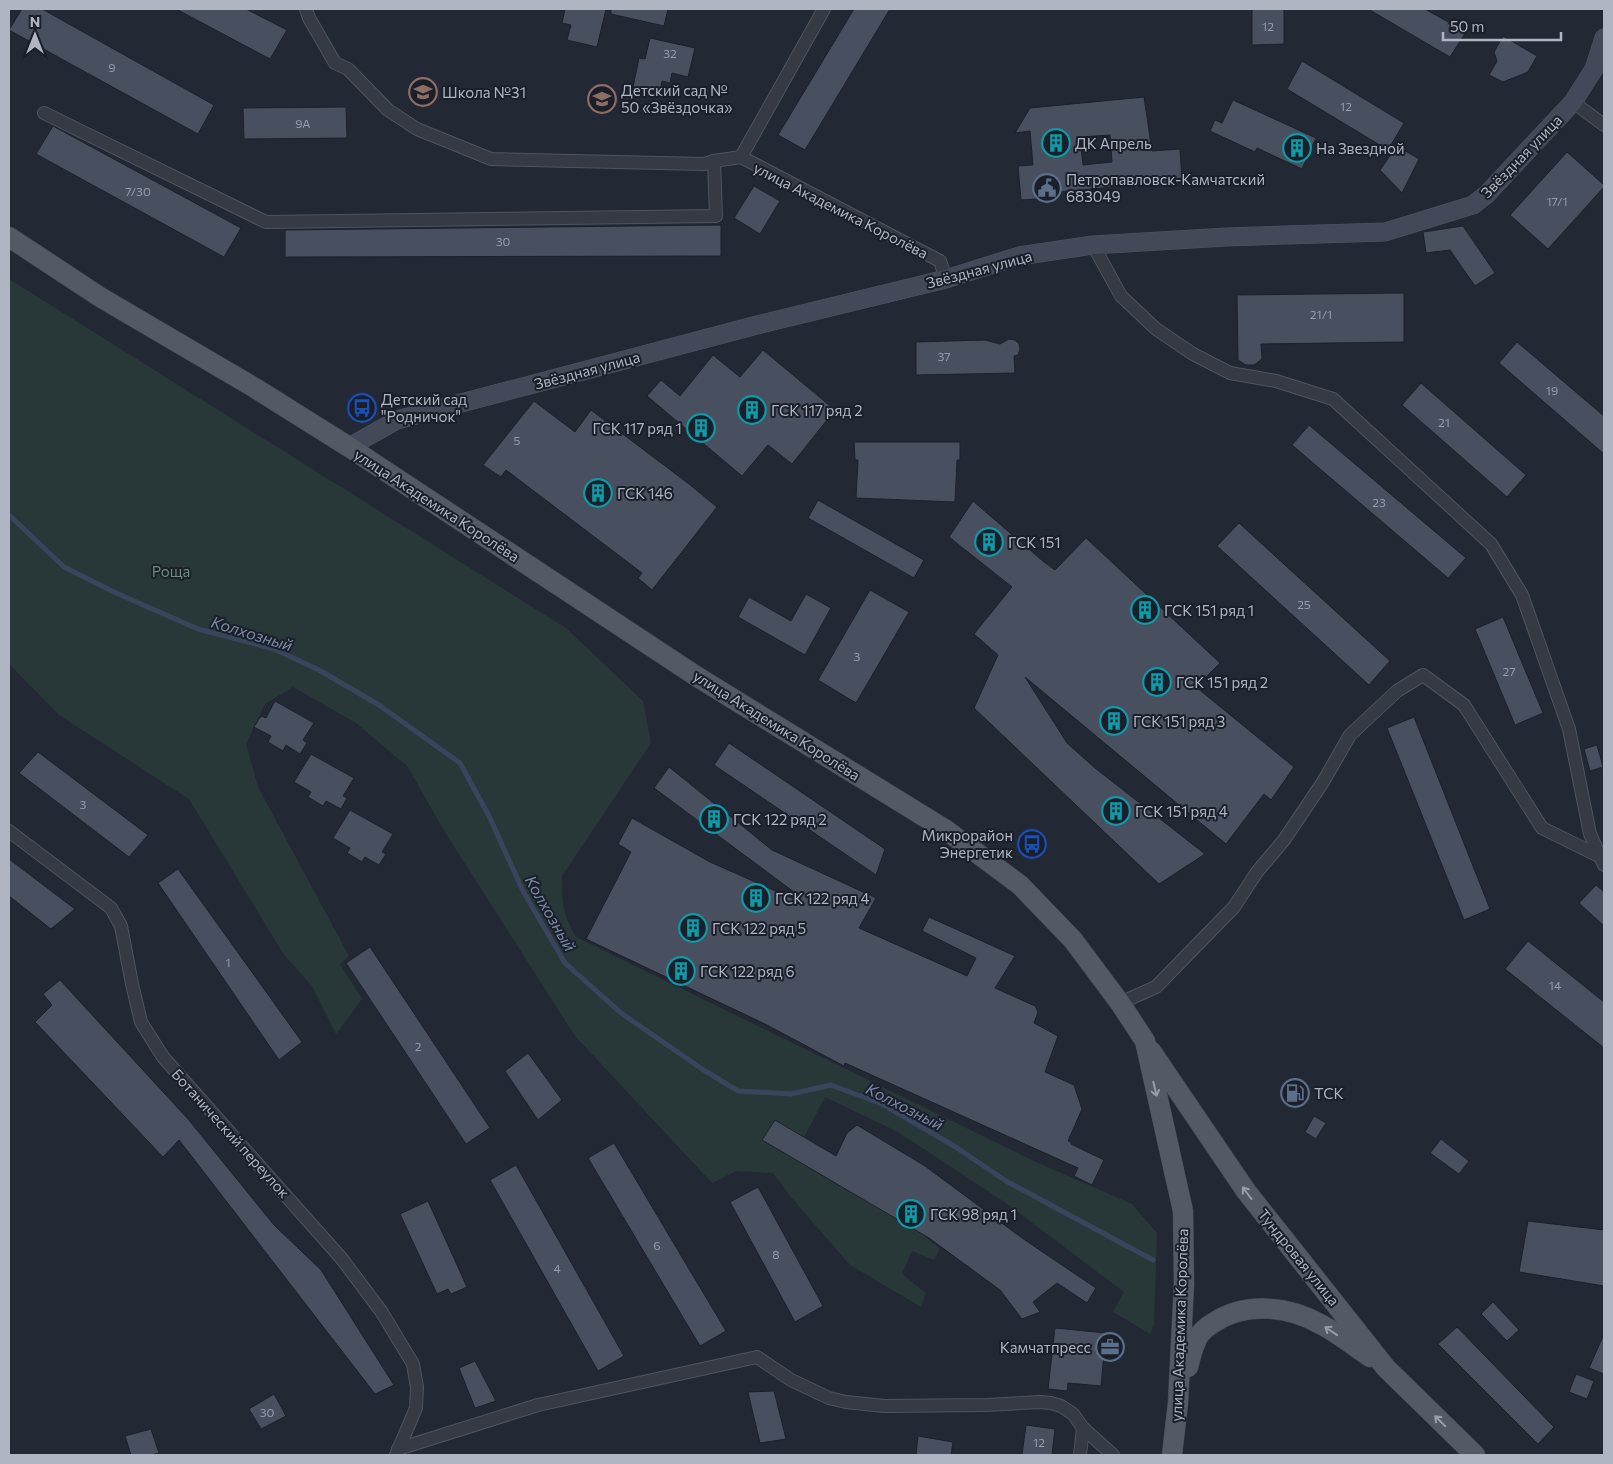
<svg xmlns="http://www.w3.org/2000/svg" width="1613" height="1464" font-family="Commissioner,sans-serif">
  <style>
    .green { fill: #283839 }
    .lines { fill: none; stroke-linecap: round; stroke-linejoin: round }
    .stream { stroke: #39455c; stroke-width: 5 }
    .building { fill: #484f5e; stroke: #1c212c; fill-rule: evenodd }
    .street-casing { stroke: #4f5560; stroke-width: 14 }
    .secondary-casing { stroke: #4f5560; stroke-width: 19 }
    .primary-casing { stroke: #3e434f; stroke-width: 21 }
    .street { stroke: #353a45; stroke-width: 12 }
    .secondary { stroke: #434958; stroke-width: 18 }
    .primary { stroke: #535965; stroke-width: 20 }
    .oneway { stroke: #989eab }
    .labels { text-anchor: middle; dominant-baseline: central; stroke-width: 4; stroke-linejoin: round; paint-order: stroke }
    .number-label { font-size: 12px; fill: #959ca9 }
    .poi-label { font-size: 15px; fill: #afb5c2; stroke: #1a1f2a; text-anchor: start }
    .street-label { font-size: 15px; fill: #afb5c2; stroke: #1a1f2a }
    .park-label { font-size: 15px; fill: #6a8f76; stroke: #1a1f2a }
    .water-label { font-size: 16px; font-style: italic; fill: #7b8aa8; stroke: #1a1f2a }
  </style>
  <rect width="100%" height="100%" fill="#222834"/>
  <!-- green -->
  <path class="green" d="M9,279L566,628L643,701L651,743L562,876C561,901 563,914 576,937L1036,1162L1132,1204L1157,1233L1154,1325L1150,1334L1113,1312L1124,1292L1003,1201L898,1132L825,1097L795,1155L912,1226L940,1249L934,1260L912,1251L902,1274L926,1293L921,1307L850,1265L790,1196L773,1173L736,1171L712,1183L575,1036L446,834L407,766L356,723L293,687L265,704L246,744L258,787L349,956L340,964L362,999L336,1034L312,986L284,955L189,799L59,715L9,664Z"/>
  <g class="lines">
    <!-- stream -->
    <path class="stream" d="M9,515L64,567L116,593L198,629L274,649L319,670L379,705L460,763L489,816L523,891L565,963L621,1013L702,1069L738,1091L791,1094L831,1085L882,1104L954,1146L1006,1181L1153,1260"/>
  </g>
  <!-- building -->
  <g class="building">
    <path d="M22,9H42L214,105L198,134L9,30Z"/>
    <path d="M176,9H246L287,30L270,59Z"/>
    <path d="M565,9H606L597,47L567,40L571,25L562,23Z"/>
    <path d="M611,9H668L664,26L611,14Z"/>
    <path d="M854,9H890L805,150L778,135Z"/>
    <path d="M1252,9H1284V44L1252,45Z"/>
    <path d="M1368,9H1425L1466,32L1450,57Z"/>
    <path d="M1503,36L1537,56L1528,72L1503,82L1489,75L1497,61L1494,52Z"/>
    <path d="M650,38L695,48L688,77L672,73L670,83L662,81L660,93L633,87L639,58L645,59Z"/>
    <path d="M1302,61L1404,123L1388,150L1287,89Z"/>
    <path d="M1144,97L1152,151L1180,149L1182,181L1036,194L1037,199L1021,200L1018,166L1033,165L1030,131L1015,133L1030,108ZM1110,135L1112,162L1083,165L1080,137Z"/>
    <path d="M1233,100L1316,138L1302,169L1257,148L1255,152L1210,131L1215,120L1222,123Z"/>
    <path d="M346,107L347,138L244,139L243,108Z"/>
    <path d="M53,126L241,228L224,257L36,154Z"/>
    <path d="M1397,146L1419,159L1402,193L1380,170Z"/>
    <path d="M1567,152L1604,185V187L1548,249L1510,215Z"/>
    <path d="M754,186L780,201L760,234L734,218Z"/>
    <path d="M721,225V256L285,257V230Z"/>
    <path d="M1463,226L1495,273L1475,286L1450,250L1426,253L1423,232Z"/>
    <path d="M1404,293V342L1261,344L1262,359L1254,365H1246L1238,360L1237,295Z"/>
    <path d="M1009,339L1015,340L1019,344L1020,349L1018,355L1014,356L1015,373L916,375V342L985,340L1000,344Z"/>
    <path d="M1517,342L1604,416V454L1499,363Z"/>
    <path d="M763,350L835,410L792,464L768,445L742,476L647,396L661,380L680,396L713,355L740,377Z"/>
    <path d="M1421,383L1526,475L1507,497L1402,405Z"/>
    <path d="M534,401L575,432L591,410L689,484L717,507L652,590L638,578L642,573L506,470L501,477L483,465Z"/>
    <path d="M1309,425L1466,558L1448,578L1292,445Z"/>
    <path d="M854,442H960V460H957L955,502L856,498L858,460H855Z"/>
    <path d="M818,500L924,560L914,578L808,518Z"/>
    <path d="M973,501L1044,562L1055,570L1086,538L1220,663L1196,687L1294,767L1271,800L1264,794L1226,844L1025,677L1067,743L1095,768L1205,854L1159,884L974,708L998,655L974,634L1012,587L949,537Z"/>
    <path d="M1239,523L1390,661L1369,685L1217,546Z"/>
    <path d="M870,590L909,612L856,703L818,680Z"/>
    <path d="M806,594L831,608L805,655L738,617L749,597L791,621Z"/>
    <path d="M1503,617L1543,713L1515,725L1475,629Z"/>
    <path d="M275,701L314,723L303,740L307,743L300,754L286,745L283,751L268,742L271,736L254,727L261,716L266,718Z"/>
    <path d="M1414,717L1490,909L1464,920L1387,728Z"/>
    <path d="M729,743L885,849L876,875L714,765Z"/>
    <path d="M1597,745L1603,767L1590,771L1584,749Z"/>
    <path d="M38,752L148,835L129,857L19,773Z"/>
    <path d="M311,754L354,778L343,796L347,798L341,809L326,801L323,806L308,797L311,792L294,782Z"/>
    <path d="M669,767L772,850L876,898L859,928L967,976L976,958L922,931L929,917L1015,956L995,988L1035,1006L1038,1012L1034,1023L1058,1036L1045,1072L1074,1085L1082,1109L1068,1141L1071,1142V1144L1104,1160L1092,1185L1074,1176L1078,1168L845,1063L844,1066L765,1024L586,939L631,852L618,844L632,818L710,862L796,900L798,895L654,788Z"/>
    <path d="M350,810L393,834L382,852L386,854L379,865L365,857L362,862L347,853L350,848L333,838Z"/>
    <path d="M9,859L75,909L51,929L9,896Z"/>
    <path d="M178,869L302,1042L279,1060L158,883Z"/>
    <path d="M1596,885L1604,892V926L1579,903Z"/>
    <path d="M1528,941L1604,1002V1048L1505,969Z"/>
    <path d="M370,947L490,1128L466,1144L346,963Z"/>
    <path d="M60,980L188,1119L274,1225L321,1270L394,1385L375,1394L179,1140L163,1157L35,1022L52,1005L43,994Z"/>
    <path d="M528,1053L562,1100L538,1120L505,1071Z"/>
    <path d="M1314,1116L1326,1123L1316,1139L1305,1132Z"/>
    <path d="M775,1120L836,1156L847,1133L857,1125L925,1166L1022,1238L1096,1288L1087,1303L1057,1283L1033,1302L1040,1312L1022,1319L1000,1290L929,1238L762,1140Z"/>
    <path d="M1441,1139L1469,1161L1459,1174L1430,1153Z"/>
    <path d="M614,1143L726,1331L700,1346L588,1158Z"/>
    <path d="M516,1165L624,1356L598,1371L490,1180Z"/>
    <path d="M758,1187L823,1306L795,1322L730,1202Z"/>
    <path d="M428,1201L467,1287L451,1294L448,1289L437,1294L400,1214Z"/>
    <path d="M1528,1221L1604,1230V1286L1519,1272Z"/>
    <path d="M1493,1302L1519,1330L1507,1341L1481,1314Z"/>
    <path d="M1457,1327L1554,1427L1538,1444L1438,1344Z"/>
    <path d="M1055,1328L1106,1333L1101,1386L1068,1383L1067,1391L1048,1389Z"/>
    <path d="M1604,1334V1374L1589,1368Z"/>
    <path d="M475,1361L496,1401L475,1408L459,1368Z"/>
    <path d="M1576,1374L1594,1381L1587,1399L1569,1392Z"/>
    <path d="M774,1391L786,1439L760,1443L748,1392Z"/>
    <path d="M274,1394L286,1416L261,1429L249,1409Z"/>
    <path d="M1026,1425L1055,1429L1052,1455H1022Z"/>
    <path d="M151,1429L159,1453L151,1455H131L125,1436Z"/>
    <path d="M918,1436L953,1442L951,1455H916Z"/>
  </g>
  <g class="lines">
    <defs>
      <g id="street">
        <path d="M306,9L309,18L335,63L348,69L388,110L417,129L491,159L704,164L714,161L741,157L940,261L946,279"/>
        <path d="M1573,102L1604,125"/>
        <path d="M44,113L266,222L716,216L714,161"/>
        <path d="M741,157L824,9"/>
        <path d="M1093,245L1121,296L1156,329L1193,354L1230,373L1276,381L1333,399L1491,544L1522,595L1569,729L1590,834L1604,865"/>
        <path d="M9,831L111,908L121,926L132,984L141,1022L163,1057L342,1259L381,1311L413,1364L417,1387L416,1408L396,1455"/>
        <path d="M1120,1003L1156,987L1234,907L1257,872L1284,840L1323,782L1350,735L1397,691L1423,675L1464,705L1542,828L1601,857"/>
        <path d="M398,1449L538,1405L757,1357L791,1380L829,1398L846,1402L884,1406L987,1405L1040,1402L1051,1403L1061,1406L1073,1414L1083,1428L1113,1455"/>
        <path d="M1080,1455L1083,1428"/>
      </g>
      <path id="secondary" d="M349,447L397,420L757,325L946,279L1019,256L1093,245L1226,237L1385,232L1473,205L1487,194L1573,102L1594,69L1604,38"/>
      <g id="primary">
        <path d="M9,237L100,297L255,388L349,447L696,676L946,830L1020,885L1073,940L1120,1003L1145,1041L1183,1211L1184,1284L1178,1403L1172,1455"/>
        <path d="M1151,1051L1246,1191L1386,1368L1475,1455"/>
        <path d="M1188,1367C1191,1356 1193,1345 1199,1335C1203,1330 1208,1326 1213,1323C1246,1301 1289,1306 1322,1325C1339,1334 1354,1346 1370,1357"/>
      </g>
    </defs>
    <!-- street casing -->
    <use href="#street" class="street-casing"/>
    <!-- secondary casing -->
    <use href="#secondary" class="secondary-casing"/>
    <!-- primary casing -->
    <use href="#primary" class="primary-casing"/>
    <!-- street -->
    <use href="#street" class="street"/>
    <!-- secondary -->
    <use href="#secondary" class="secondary"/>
    <!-- primary -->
    <use href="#primary" class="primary"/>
  </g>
  <!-- one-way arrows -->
  <defs><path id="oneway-shaft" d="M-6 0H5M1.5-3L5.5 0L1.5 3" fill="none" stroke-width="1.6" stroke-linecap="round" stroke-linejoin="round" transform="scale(1.25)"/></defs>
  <g class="oneway">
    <use href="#oneway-shaft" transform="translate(1155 1089) rotate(77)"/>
    <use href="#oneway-shaft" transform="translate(1247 1193) rotate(-127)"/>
    <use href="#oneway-shaft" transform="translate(1331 1331) rotate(-146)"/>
    <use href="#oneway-shaft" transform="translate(1440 1421) rotate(-135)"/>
  </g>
  <!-- icons -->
  <defs>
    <symbol id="school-ring" viewBox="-11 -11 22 22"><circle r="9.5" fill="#1a1f2a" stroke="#8d6e63" stroke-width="1.5"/><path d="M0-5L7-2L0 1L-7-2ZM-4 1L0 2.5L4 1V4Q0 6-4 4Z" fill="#8d6e63"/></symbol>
    <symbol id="building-ring" viewBox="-11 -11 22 22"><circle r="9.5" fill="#1a1f2a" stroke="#0f9aa8" stroke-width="1.5"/><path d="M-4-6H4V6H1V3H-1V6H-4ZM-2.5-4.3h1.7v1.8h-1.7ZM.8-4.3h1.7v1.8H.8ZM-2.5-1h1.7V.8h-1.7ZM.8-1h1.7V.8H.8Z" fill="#0f9aa8"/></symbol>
    <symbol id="civic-ring" viewBox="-11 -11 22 22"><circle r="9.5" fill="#1a1f2a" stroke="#5c6f8a" stroke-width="1.5"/><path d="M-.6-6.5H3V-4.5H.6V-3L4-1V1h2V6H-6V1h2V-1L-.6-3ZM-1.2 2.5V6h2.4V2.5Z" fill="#5c6f8a"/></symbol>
    <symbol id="bus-ring" viewBox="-11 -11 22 22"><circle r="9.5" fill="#1a1f2a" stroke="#1a4fb4" stroke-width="1.5"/><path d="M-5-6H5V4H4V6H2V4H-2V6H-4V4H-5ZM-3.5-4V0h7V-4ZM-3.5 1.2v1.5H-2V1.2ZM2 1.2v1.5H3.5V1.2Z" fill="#1a4fb4"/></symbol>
    <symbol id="fuel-ring" viewBox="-11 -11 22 22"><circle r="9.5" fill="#1a1f2a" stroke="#5c6f8a" stroke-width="1.5"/><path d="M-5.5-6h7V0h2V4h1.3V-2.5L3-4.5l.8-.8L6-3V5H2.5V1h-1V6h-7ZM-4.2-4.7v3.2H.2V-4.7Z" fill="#5c6f8a"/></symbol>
    <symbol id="office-ring" viewBox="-11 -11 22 22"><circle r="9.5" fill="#1a1f2a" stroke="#5c6f8a" stroke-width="1.5"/><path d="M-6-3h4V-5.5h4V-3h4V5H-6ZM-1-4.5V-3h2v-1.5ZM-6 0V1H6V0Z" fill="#5c6f8a"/></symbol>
  </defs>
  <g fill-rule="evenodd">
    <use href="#school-ring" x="407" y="76" width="32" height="32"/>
    <use href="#school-ring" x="586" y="83" width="32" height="32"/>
    <use href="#building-ring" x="1040" y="127" width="32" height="32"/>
    <use href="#building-ring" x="1281" y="132" width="32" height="32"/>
    <use href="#civic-ring" x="1031" y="172" width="32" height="32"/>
    <use href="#bus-ring" x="346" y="392" width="32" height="32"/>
    <use href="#building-ring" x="736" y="394" width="32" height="32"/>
    <use href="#building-ring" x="685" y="412" width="32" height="32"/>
    <use href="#building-ring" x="582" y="477" width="32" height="32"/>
    <use href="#building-ring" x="973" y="526" width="32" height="32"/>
    <use href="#building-ring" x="1129" y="594" width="32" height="32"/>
    <use href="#building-ring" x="1141" y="666" width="32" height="32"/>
    <use href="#building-ring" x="1098" y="705" width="32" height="32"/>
    <use href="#building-ring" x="1100" y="795" width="32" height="32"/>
    <use href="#building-ring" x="698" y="803" width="32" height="32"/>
    <use href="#bus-ring" x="1016" y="828" width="32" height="32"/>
    <use href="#building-ring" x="740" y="882" width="32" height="32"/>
    <use href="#building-ring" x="677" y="912" width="32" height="32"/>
    <use href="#building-ring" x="665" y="955" width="32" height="32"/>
    <use href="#fuel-ring" x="1279" y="1077" width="32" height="32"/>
    <use href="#building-ring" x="895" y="1198" width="32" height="32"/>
    <use href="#office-ring" x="1094" y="1331" width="32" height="32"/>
  </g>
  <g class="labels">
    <!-- number labels -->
    <g class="number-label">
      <text x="1268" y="26">12</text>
      <text x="670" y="53">32</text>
      <text x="112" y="67">9</text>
      <text x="1346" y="106">12</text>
      <text x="303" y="123">9А</text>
      <text x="138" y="191">7/30</text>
      <text x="1557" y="201">17/1</text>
      <text x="503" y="241">30</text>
      <text x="1321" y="314">21/1</text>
      <text x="944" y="356">37</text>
      <text x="1552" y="390">19</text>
      <text x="1444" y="422">21</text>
      <text x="517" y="440">5</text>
      <text x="1379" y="502">23</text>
      <text x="1304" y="604">25</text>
      <text x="857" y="656">3</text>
      <text x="1509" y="671">27</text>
      <text x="83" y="804">3</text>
      <text x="228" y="962">1</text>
      <text x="1555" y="985">14</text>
      <text x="418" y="1046">2</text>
      <text x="657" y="1245">6</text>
      <text x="776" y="1254">8</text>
      <text x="557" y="1268">4</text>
      <text x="267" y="1412">30</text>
      <text x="1039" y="1442">12</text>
    </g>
    <!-- poi labels -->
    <g class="poi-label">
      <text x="621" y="90">Детский сад №<tspan x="621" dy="17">50 «Звёздочка»</tspan></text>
      <text x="442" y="92">Школа №31</text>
      <text x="1075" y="143">ДК Апрель</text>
      <text x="1316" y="148">На Звездной</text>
      <text x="1066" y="179">Петропавловск-Камчатский<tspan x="1066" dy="17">683049</tspan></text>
      <text x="381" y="399">Детский сад<tspan x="381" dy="17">"Родничок"</tspan></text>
      <text x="771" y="410">ГСК 117 ряд 2</text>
      <text x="682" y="428" text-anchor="end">ГСК 117 ряд 1</text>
      <text x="617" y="493">ГСК 146</text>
      <text x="1008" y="542">ГСК 151</text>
      <text x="1164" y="610">ГСК 151 ряд 1</text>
      <text x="1176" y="682">ГСК 151 ряд 2</text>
      <text x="1133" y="721">ГСК 151 ряд 3</text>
      <text x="1135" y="811">ГСК 151 ряд 4</text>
      <text x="733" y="819">ГСК 122 ряд 2</text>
      <text x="1013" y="835" text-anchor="end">Микрорайон<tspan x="1013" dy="17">Энергетик</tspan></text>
      <text x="775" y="898">ГСК 122 ряд 4</text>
      <text x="712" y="928">ГСК 122 ряд 5</text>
      <text x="700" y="971">ГСК 122 ряд 6</text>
      <text x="1314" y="1093">ТСК</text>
      <text x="930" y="1214">ГСК 98 ряд 1</text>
      <text x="1091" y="1347" text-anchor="end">Камчатпресс</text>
    </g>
    <!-- street labels -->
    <g class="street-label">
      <text transform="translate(1521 156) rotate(-46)">Звёздная улица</text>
      <text transform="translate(841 210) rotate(27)">улица Академика Королёва</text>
      <text transform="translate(979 269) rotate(-15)">Звёздная улица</text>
      <text transform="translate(587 370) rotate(-15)">Звёздная улица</text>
      <text transform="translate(437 505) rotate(33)">улица Академика Королёва</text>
      <text transform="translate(777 725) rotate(32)">улица Академика Королёва</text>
      <text transform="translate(231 1133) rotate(48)">Ботанический переулок</text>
      <text transform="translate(1299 1257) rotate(51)">Тундровая улица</text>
      <text transform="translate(1179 1325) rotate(-88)">улица Академика Королёва</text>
    </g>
    <!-- park labels -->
    <g class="park-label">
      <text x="171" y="571">Роща</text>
    </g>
    <!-- water labels -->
    <g class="water-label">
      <text transform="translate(252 633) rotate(17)">Колхозный</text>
      <text transform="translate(551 913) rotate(60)">Колхозный</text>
      <text transform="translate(905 1106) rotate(27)">Колхозный</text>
    </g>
  </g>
  <!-- border -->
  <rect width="1613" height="1464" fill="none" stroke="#afb5c2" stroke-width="20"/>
  <!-- north arrow -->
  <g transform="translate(35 35)" stroke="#1a1f2a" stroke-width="4" paint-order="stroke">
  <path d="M0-4L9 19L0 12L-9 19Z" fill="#afb5c2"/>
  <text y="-8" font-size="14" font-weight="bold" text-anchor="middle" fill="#afb5c2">N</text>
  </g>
  <!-- scale -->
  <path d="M1443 32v8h118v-8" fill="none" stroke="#afb5c2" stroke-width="2.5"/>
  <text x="1450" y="32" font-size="15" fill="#afb5c2" stroke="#1a1f2a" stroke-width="4" paint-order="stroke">50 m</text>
</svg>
